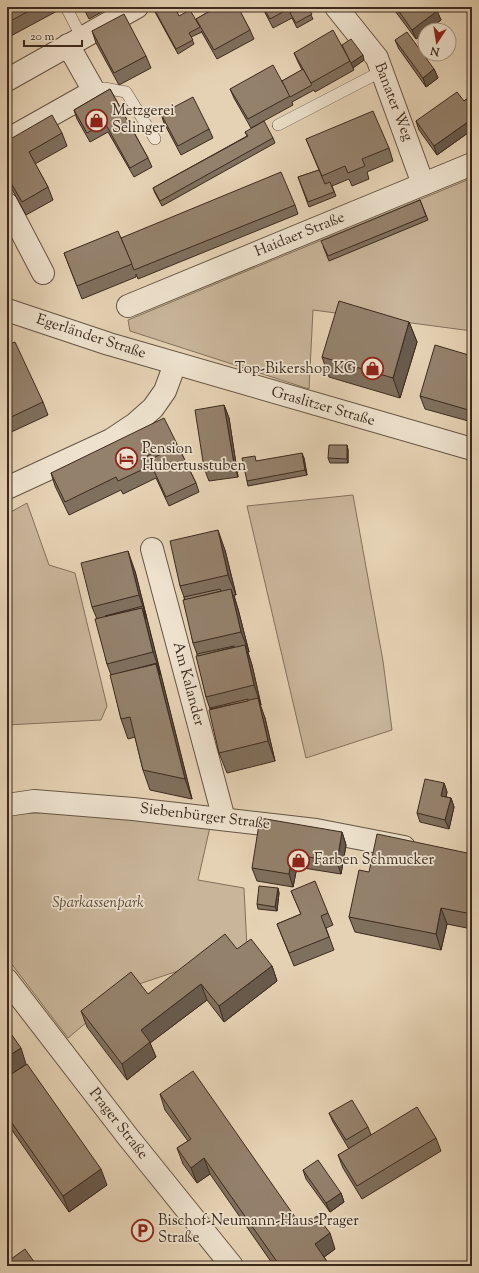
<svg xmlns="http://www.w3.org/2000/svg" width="479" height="1273" font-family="'Sorts Mill Goudy',serif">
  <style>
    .green { fill: #c8b59a; stroke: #82705c }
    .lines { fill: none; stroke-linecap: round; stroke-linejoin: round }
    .service-casing { stroke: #665444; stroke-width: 12 }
    .minor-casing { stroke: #665444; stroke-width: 24 }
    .tertiary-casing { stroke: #665444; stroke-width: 24 }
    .service { stroke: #eee2ce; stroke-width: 11 }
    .minor { stroke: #eee2ce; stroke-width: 22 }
    .tertiary { stroke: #eee2ce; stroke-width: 22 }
    .wall { fill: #7f6f5d; stroke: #3c2a1e }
    .shaded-wall { fill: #685a4c; stroke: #3c2a1e }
    .building { fill: #94816c; stroke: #3c2a1e }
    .labels { text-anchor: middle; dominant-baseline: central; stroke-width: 3.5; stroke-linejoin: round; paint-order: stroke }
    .street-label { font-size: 15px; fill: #3c2a1e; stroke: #eee2ce }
    .poi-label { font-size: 15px; fill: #3c2a1e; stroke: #eee2ce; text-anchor: start }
    .park-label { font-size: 15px; font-style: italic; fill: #584637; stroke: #eee2ce }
  </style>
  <rect width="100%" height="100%" fill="#e5d2b4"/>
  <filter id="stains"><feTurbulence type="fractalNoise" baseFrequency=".005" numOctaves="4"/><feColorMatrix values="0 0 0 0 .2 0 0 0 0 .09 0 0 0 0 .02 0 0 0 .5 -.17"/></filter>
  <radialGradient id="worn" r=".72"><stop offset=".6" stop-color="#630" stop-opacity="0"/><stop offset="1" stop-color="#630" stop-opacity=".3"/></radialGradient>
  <!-- green -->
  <g class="green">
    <path d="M472,178V331L313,310L309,389L130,331L128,320Z"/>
    <path d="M353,495L383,661L392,730L306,758L247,506Z"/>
    <path d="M27,503L49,565L75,573L107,706L101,720L7,725V514Z"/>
    <path d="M76,811L210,827L198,880L244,888L247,948L127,988L68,1038L7,958V818L16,814Z"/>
  </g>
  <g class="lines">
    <defs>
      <g id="service">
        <path d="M66,7L82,38"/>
        <path d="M94,91L104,88L126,92L155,139"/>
        <path d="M278,125L382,71"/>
      </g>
      <g id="minor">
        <path d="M336,7L377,58L423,184"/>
        <path d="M7,80L137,7"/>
        <path d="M7,140L94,91L68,45"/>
        <path d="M7,204L43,273"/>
        <path d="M128,306L472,164"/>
        <path d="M7,488L111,440L135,424L153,408L165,391L175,364"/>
        <path d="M152,549L224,819"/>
        <path d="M7,805L34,801L133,809L316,830L404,847"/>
        <path d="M7,980L128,1137L232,1266"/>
      </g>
      <path id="tertiary" d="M7,310L109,344L472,449"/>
    </defs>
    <!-- service casing -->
    <use href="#service" class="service-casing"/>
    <!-- minor casing -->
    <use href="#minor" class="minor-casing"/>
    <!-- tertiary casing -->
    <use href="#tertiary" class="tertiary-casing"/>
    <!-- service -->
    <use href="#service" class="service"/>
    <!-- minor -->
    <use href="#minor" class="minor"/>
    <!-- tertiary -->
    <use href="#tertiary" class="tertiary"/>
  </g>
  <!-- wall -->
  <g class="wall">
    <path d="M7,7H57L59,10L7,38Z"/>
    <path d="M83,7H111L89,19Z"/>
    <path d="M153,7L179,16L198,24L196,19L217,7H248L240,12L250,30L254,39L217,59L201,31L202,32L191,37L194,44L178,54L155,12Z"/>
    <path d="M262,7H311L308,9L313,19L297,28L292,18L273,28Z"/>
    <path d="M392,7H434L437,11L441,20L416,39Z"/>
    <path d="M92,31L146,56L151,68L119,85L96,43Z"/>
    <path d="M395,40L434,69L438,78L426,87L399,49Z"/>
    <path d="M342,45L364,60L353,68L354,70L315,92L314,90L292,102L293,105L251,128L234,98L230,89L282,81L302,70L298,62L294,53Z"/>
    <path d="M110,89L148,158L152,167L134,177L108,132L90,142L77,119L74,110Z"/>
    <path d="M472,95V130L437,155L419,130L416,121L464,101Z"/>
    <path d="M161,114L209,129L213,138L181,155L164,123Z"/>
    <path d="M245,132L273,138L275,143L162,206L155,193L153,188L247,136Z"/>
    <path d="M62,133L67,146L35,164L48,187L53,200L26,215L7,180V141Z"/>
    <path d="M306,139L389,148L393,161L367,172L369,179L352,186L349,179L332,186L336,196L309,207L298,177L319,170Z"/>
    <path d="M420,200L428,220L329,261L323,246Z"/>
    <path d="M295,205L298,214L138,279L136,274V277L82,299L64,253L121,238Z"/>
    <path d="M409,322L417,342L400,398L329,377L322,357Z"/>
    <path d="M7,345L43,402L48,415L7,434Z"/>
    <path d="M472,356V422L425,409L420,396Z"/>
    <path d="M224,405L229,418L238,477L209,481L204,468Z"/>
    <path d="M176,442L196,483L199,492L169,506L156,478L123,494L121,490L69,515L55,486L51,473Z"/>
    <path d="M347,445L348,450V463H330L328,458Z"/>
    <path d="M304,458L307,475L248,486L247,481L257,461Z"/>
    <path d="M225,550L236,595H234L238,609L249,652H248L252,665L261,705L260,706L265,718L275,761L227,773L219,753L210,709L206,697L197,654L193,643L184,597L180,586Z"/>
    <path d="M135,571L192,799L150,790L143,770L135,737L128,739L121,719L111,675L107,664L97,619L92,607Z"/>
    <path d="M444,783L447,792L446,797L451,798L454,807L449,829L420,822L417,813Z"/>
    <path d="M342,832L346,845L341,874L297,867L293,887L257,881L252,868Z"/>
    <path d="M472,854V929L447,924L441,950L355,932L349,917L369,872Z"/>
    <path d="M278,888L279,893L277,911L258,909L257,904Z"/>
    <path d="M291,891L328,913L333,925L326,928L334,950L294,966L277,924L301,914Z"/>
    <path d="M237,949L272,966L277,981L224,1022L207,1000L150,1043L156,1057L127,1080L87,1027L81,1011L148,994Z"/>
    <path d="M7,1077L107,1185L69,1212L7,1123Z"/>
    <path d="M160,1094L302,1227L335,1249L324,1257L330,1266H274L210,1174L197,1183L183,1164L177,1148L188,1141L165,1110Z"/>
    <path d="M329,1113L368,1127L371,1135L436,1138L441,1151L362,1199L343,1168L338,1155L349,1149L333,1122Z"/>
    <path d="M303,1170L341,1193L344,1202L330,1212L306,1179Z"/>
  </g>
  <!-- shaded-wall -->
  <g class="shaded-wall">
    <path d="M437,11L441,20L427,30H425V32L416,39L412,30Z"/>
    <path d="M363,55L364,60L353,68L351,63Z"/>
    <path d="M434,69L438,78L426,87L423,78Z"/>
    <path d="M472,119V130L437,155L434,146Z"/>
    <path d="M409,322L417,342L400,398L393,378Z"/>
    <path d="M224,405L229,418L238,477L234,464Z"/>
    <path d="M347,445L348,450V463L347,459Z"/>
    <path d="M302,453L304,458L307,475L305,470Z"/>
    <path d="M218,530L225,550L236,595L228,575Z"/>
    <path d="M128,551L135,571L146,615L139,595Z"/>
    <path d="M231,589L238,609L249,652L241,632Z"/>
    <path d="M143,606L146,615L192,799L185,779L156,664L157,663L153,652L142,608Z"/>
    <path d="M245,645L252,665L261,705L254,685Z"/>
    <path d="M258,698L265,718L275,761L268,741Z"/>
    <path d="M444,783L447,792L444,805L441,796Z"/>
    <path d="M451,798L454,807L449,829L445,820Z"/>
    <path d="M342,832L346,845L341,874L337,862Z"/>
    <path d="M292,854L297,867L293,887L289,874Z"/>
    <path d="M278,888L279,893L277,911L275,907Z"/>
    <path d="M441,908L447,924L441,950L436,934Z"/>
    <path d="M272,966L277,981L224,1022L219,1006Z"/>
    <path d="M201,984L207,1000L150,1043L156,1057L127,1080L122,1064L141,1030Z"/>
    <path d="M7,1011L10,1020L7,1022Z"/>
    <path d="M21,1048L26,1064L7,1077V1057Z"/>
    <path d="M204,1158L210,1174L197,1183L191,1168Z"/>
    <path d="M101,1169L107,1185L69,1212L63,1196Z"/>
    <path d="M341,1193L344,1202L330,1212L326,1203Z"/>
    <path d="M330,1233L335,1249L320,1260L315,1244Z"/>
  </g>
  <!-- building -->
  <g class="building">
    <path d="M7,7H36L7,23Z"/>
    <path d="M84,7H91L86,10Z"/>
    <path d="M153,7H175L179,16L190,10L200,27L189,33L193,40L176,49Z"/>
    <path d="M217,7H238L250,30L214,50L196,19Z"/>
    <path d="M263,7H292L270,19Z"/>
    <path d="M301,7H307L312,14L296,23L290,13Z"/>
    <path d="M396,7H434L437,11L412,30Z"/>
    <path d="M124,14L146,56L114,73L92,31Z"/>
    <path d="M333,30L350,61L311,83L294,53Z"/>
    <path d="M407,32L434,69L423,78L395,40Z"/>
    <path d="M351,39L363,55L351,63L342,45Z"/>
    <path d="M273,65L290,96L248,119L230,89Z"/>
    <path d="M303,69L312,85L290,97L282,81Z"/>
    <path d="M110,89L148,158L130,168L105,123L87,133L74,110Z"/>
    <path d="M457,92L464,101L472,95V119L434,146L416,121Z"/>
    <path d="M193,97L209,129L178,146L161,114Z"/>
    <path d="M373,111L389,148L362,159L365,166L348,173L345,166L322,176L306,139Z"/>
    <path d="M52,115L62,133L29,152L48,187L22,202L7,176V141Z"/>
    <path d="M264,121L273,138L160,201L153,188L248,136L245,132Z"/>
    <path d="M319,170L325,184L330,182L334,192L308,202L298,177Z"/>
    <path d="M281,172L295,205L134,270L121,238Z"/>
    <path d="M420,200L426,216L328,256L321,241Z"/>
    <path d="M118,231L132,264L77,286L64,253Z"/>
    <path d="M339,301L409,322L393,378L322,357Z"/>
    <path d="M15,342L43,402L7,419V345Z"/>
    <path d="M435,345L472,356V411L420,396Z"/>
    <path d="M224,405L234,464L204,468L195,410Z"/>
    <path d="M164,418L176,442L147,456L152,465L118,481L116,477L65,502L51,473Z"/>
    <path d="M329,445H347V459L328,458Z"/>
    <path d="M178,446L196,483L166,497L149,460Z"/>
    <path d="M302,453L305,470L247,481L242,458L255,456L256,461Z"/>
    <path d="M218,530L228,575L180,586L170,541Z"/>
    <path d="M128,551L139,595L92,607L81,563Z"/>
    <path d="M220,589L221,591L185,600L184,597Z"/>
    <path d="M231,589L241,632L193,643L183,600Z"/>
    <path d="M143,606L146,619L142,608L106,616H105Z"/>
    <path d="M142,608L153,652L107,664L95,619Z"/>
    <path d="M245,645L254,685L206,697L196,656Z"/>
    <path d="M234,646V647L198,656L197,654Z"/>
    <path d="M157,663L160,675L156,664L120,673Z"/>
    <path d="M156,664L185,779L143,770L130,717L121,719L110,675Z"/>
    <path d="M258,698L268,741L219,753L209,710Z"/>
    <path d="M248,699V701L210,709V708Z"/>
    <path d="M425,779L444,783L441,796L451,798L445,820L417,813Z"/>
    <path d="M260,818L342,832L337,862L292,854L289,874L252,868Z"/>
    <path d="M377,834L472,854V914L441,908L436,934L349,917L359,870L369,872Z"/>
    <path d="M315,881L328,913L321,916L329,937L289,953L277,924L301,914L291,891Z"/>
    <path d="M259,886L278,888L275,907L257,904Z"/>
    <path d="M225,934L237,949L251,939L272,966L219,1006L201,984L141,1030L150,1042L122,1064L81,1011L131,972L148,994Z"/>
    <path d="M7,1028L21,1048L7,1057Z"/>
    <path d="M27,1064L101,1169L63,1196L7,1116V1077Z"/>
    <path d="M193,1071L302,1227L317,1216L330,1233L315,1244L330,1266H280L204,1158L191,1168L177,1148L191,1139L160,1094Z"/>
    <path d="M352,1100L368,1127L346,1140L329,1113Z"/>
    <path d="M417,1107L436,1138L357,1186L338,1155Z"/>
    <path d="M318,1160L341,1193L326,1203L303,1170Z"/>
    <path d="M25,1249L37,1266H7V1262Z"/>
  </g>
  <!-- icons -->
  <defs>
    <symbol id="shop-ring" viewBox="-11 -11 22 22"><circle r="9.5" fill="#eee2ce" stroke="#8f2418" stroke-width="1.5"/><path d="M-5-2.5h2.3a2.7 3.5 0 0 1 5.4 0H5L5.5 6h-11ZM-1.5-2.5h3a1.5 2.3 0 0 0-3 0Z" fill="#8f2418"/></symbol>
    <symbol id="hotel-ring" viewBox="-11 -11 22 22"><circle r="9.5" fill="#eee2ce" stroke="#8f2418" stroke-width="1.5"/><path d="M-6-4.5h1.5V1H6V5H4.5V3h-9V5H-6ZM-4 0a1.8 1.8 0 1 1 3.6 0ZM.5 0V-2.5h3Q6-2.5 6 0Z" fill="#8f2418"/></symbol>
    <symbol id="parking-ring" viewBox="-11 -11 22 22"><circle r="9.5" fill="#eee2ce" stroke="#8f2418" stroke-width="1.5"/><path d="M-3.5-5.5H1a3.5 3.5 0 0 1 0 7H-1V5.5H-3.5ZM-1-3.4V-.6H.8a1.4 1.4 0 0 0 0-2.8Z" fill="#8f2418"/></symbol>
  </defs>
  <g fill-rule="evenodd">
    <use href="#shop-ring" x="84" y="108" width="25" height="25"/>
    <use href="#shop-ring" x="360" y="356" width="25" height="25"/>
    <use href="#hotel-ring" x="114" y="446" width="25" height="25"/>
    <use href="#shop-ring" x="286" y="848" width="25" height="25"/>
    <use href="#parking-ring" x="130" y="1218" width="25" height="25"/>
  </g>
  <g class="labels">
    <!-- street labels -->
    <g class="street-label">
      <text transform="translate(393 102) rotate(69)">Banater Weg</text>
      <text transform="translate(300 235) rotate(-22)">Haidaer Straße</text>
      <text transform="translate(91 337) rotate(18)">Egerländer Straße</text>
      <text transform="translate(323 407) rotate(16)">Graslitzer Straße</text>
      <text transform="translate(188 684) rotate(75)">Am Kalander</text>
      <text transform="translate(205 817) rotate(7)">Siebenbürger Straße</text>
      <text transform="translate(118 1124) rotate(52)">Prager Straße</text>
    </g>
    <!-- poi labels -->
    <g class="poi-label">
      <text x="112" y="111">Metzgerei<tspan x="112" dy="17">Selinger</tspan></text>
      <text x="356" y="369" text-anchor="end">Top-Bikershop KG</text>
      <text x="142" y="449">Pension<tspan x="142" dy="17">Hubertusstuben</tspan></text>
      <text x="314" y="860">Farben Schmucker</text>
      <text x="158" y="1221">Bischof-Neumann-Haus-Prager<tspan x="158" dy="17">Straße</tspan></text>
    </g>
    <!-- park labels -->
    <g class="park-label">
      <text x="98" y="903">Sparkassenpark</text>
    </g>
  </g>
  <!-- margin -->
  <rect width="479" height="1273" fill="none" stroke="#e5d2b4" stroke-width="24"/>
  <rect x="8" y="8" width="463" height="1257" fill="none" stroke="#3c2a1e" stroke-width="2"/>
  <rect x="12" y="12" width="455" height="1249" fill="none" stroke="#3c2a1e"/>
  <!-- north arrow -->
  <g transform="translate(437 42) rotate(192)"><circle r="19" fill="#eee2ce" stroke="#a79888"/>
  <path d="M0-3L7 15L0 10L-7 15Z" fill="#8f2418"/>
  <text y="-6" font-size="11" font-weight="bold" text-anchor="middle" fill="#3c2a1e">N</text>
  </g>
  <!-- scale -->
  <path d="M24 40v6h58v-6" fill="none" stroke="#3c2a1e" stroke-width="2"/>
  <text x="30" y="40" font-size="12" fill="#3c2a1e" stroke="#eee2ce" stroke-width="3" paint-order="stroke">20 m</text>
  <rect width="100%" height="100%" filter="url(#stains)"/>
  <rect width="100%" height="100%" fill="url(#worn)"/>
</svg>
